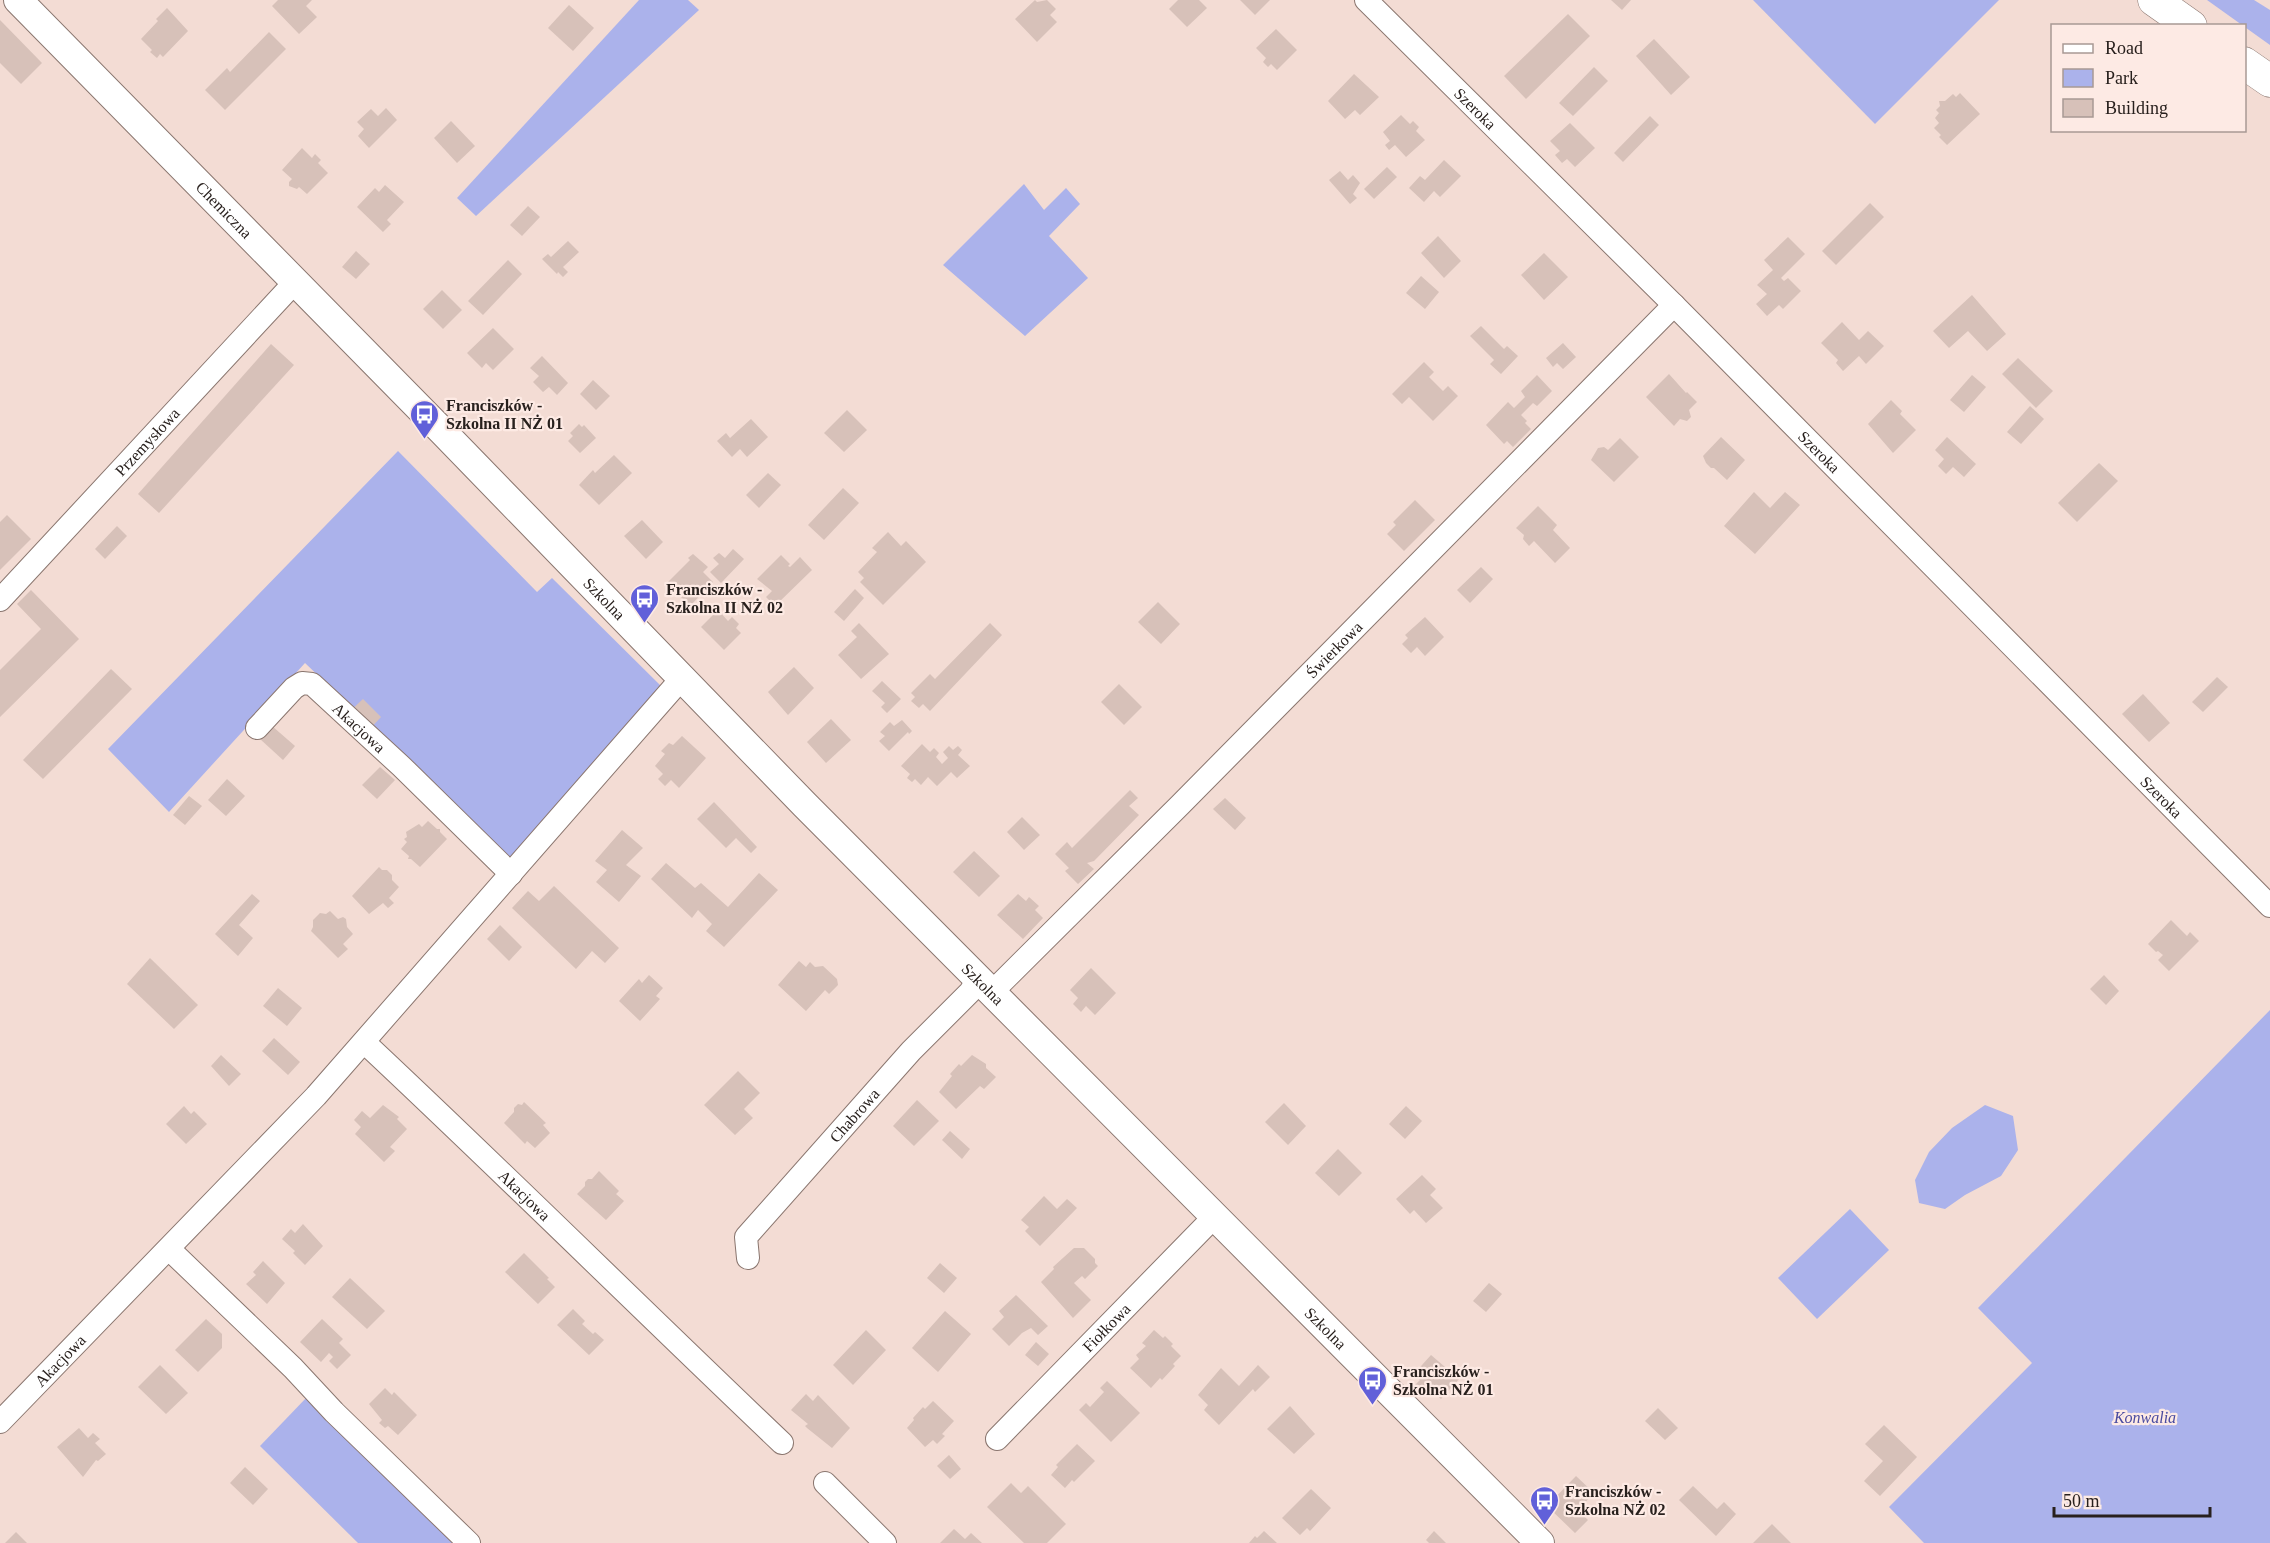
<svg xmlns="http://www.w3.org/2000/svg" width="2270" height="1543" font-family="'Times New Roman',serif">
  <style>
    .green { fill: #abb2eb }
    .building { fill: #d7c1b9 }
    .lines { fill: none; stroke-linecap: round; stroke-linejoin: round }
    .minor-casing { stroke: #8a766f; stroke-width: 24 }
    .tertiary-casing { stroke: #8a766f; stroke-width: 30 }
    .secondary-casing { stroke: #8a766f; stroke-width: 33 }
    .minor { stroke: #fff; stroke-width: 22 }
    .tertiary { stroke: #fff; stroke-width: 28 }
    .secondary { stroke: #fff; stroke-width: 32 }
    .labels { text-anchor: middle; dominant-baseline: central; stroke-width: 4.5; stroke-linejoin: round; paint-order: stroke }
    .street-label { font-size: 16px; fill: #28201d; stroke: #fdeae4 }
    .poi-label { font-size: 16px; font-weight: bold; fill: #28201d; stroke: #fdeae4; text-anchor: start }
    .park-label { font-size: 16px; font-style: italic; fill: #4a4b9f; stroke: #fdeae4 }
  </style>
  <rect width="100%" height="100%" fill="#f3dcd4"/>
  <!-- green -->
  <g class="green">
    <path d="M639,0H688L699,10L476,216L457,198Z"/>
    <path d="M1753,0H1999L1875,124Z"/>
    <path d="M2207,0H2254L2270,10V45Z"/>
    <path d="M1024,184L1044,210L1066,188L1080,204L1049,236L1088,278L1025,336L943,265Z"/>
    <path d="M398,451L537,592L552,578L661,686L511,860L305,663L169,812L108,749Z"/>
    <path d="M2270,1010V1543H1924L1889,1507L2032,1363L1978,1308Z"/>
    <path d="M1985,1105L2013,1116L2018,1150L2001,1176L1965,1195L1945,1209L1919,1203L1915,1180L1929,1152L1952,1128Z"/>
    <path d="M1850,1209L1889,1250L1817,1319L1778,1278Z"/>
    <path d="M308,1396L458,1543H358L260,1446Z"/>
  </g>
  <!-- building -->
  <g class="building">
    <path d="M278,0H312L306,6L317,17L299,34L272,6Z"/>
    <path d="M1035,0L1037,2L1047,0L1056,9L1050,15L1057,22L1037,42L1015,19Z"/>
    <path d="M1178,0H1199L1207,8L1187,27L1169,9Z"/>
    <path d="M1240,0H1270L1255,15Z"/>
    <path d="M1611,0H1631L1622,10Z"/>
    <path d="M569,5L594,28L573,51L548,28Z"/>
    <path d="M167,8L188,31L163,57L160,54L157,58L150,52L152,50L141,39L158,21L156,19Z"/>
    <path d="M1568,14L1590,36L1526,99L1504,76Z"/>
    <path d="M0,20L42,63L21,84L0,63Z"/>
    <path d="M1276,29L1297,50L1277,70L1271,64L1268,67L1263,62L1266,58L1256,48Z"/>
    <path d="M269,32L286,49L225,110L205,90L227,68L230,72Z"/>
    <path d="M1654,39L1690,77L1671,95L1636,56Z"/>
    <path d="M1594,67L1608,81L1573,116L1559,103Z"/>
    <path d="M1354,74L1379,97L1360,115L1355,110L1345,119L1328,101Z"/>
    <path d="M1960,93L1980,114L1947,145L1939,137L1941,135L1934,128L1939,123L1935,118L1939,113L1936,110L1940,106L1939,101H1945L1953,94L1956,97Z"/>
    <path d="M386,108L397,120L369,148L358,136L364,129L357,122L371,109L378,116Z"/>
    <path d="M1401,115L1410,124L1413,121L1419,127L1416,131L1425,140L1406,157L1395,145L1389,150L1385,145L1390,141L1383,132Z"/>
    <path d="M1650,116L1659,125L1623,162L1614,153Z"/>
    <path d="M451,121L475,146L457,163L434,138Z"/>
    <path d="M1570,123L1595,148L1575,167L1567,159L1562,163L1555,155L1560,151L1550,141Z"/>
    <path d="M302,148L312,158L315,154L321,160L318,163L328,173L307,194L299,187L297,189L289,186V182L292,179L282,170Z"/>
    <path d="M1444,160L1461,176L1440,197L1434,191L1424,202L1409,188L1420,176L1425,180Z"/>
    <path d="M1387,167L1397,177L1374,199L1364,189Z"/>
    <path d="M1340,171L1348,180L1353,175L1360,183L1353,194L1357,198L1350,204L1329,180Z"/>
    <path d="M385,185L404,202L387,220L391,224L383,232L357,207L375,188L379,192Z"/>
    <path d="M1870,203L1884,217L1836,265L1822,251Z"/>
    <path d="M528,206L540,217L522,236L510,225Z"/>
    <path d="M1438,236L1461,261L1444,278L1421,253Z"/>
    <path d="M1788,237L1805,254L1781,278L1784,281L1788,278L1801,291L1783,309L1779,305L1767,316L1756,304L1767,294L1757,285L1773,270L1764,260Z"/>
    <path d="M568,241L579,252L563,267L568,272L563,277L558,272L557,274L542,259L548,254L551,257Z"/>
    <path d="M356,251L370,264L356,279L342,267Z"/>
    <path d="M1544,253L1568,277L1544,300L1521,275Z"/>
    <path d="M508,260L522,274L483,315L468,301Z"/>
    <path d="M1421,276L1439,292L1425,309L1406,293Z"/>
    <path d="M442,290L462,310L443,329L423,309Z"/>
    <path d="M1972,295L2006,334L1987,351L1968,331L1949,348L1933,331Z"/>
    <path d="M1842,322L1859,340L1868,331L1884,346L1866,364L1859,356L1843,371L1836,363L1838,360L1821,343Z"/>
    <path d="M1481,326L1504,349L1507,346L1518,356L1501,374L1490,364L1494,360L1470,336Z"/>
    <path d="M493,328L514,349L493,370L486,363L482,368L467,353Z"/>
    <path d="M1563,343L1576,357L1563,369L1557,363L1553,367L1546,358Z"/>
    <path d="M271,344L294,365L159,513L138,494Z"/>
    <path d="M542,356L568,383L557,395L549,387L543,392L533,382L539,376L530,368Z"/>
    <path d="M2018,358L2053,391L2036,408L2002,374Z"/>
    <path d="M1424,362L1434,372L1429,377L1443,391L1448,386L1458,396L1433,421L1409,397L1402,404L1392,394Z"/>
    <path d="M1669,374L1686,393L1687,392L1697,402L1689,410L1691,417L1687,421L1680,419L1674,426L1646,397Z"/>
    <path d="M1537,375L1552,391L1537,406L1533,403L1521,415L1527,421L1525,423L1531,429L1513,447L1507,441L1504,444L1486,425L1508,402L1514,408L1525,397L1521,391Z"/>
    <path d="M1972,375L1986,387L1964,412L1950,400Z"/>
    <path d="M593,380L610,396L596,410L580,394Z"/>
    <path d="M1891,400L1902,411L1900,414L1916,430L1893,453L1868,424Z"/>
    <path d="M2030,406L2044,419L2021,444L2007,432Z"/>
    <path d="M847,410L867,430L844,452L824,433Z"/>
    <path d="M751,419L768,437L747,457L740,449L732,457L717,441L726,433L730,438Z"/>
    <path d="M579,424L582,427L584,425L596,438L580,453L568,441L573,436L570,433Z"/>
    <path d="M1721,437L1745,460L1727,480L1714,468H1711L1706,463L1703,456Z"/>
    <path d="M1947,437L1976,464L1964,477L1953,467L1946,474L1938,466L1944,459L1935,450Z"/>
    <path d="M1620,438L1639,457L1614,482L1591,460L1598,448L1604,447L1608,450Z"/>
    <path d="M614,455L632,473L599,505L579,485L593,470L595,473Z"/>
    <path d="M2099,463L2118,481L2077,522L2058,503Z"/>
    <path d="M768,473L781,485L759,508L746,495Z"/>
    <path d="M843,488L859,503L824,540L808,525Z"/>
    <path d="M1754,492L1770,508L1785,492L1800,505L1755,554L1724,526Z"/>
    <path d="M1415,500L1435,520L1404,551L1387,534L1396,525L1393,522Z"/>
    <path d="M1538,506L1557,525L1553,530L1570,548L1555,563L1534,541L1529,546L1523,539L1524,535L1516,528Z"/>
    <path d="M7,515L31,539L0,570V522Z"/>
    <path d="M642,520L663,542L646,559L624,536Z"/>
    <path d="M117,526L127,536L105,559L95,549Z"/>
    <path d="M888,532L901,546L906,541L926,562L883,605L860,582L864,578L858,572L877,552L872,548Z"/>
    <path d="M733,549L744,559L721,583L710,572L719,564L713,558L719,553L725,558Z"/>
    <path d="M693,554L708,567L703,572L713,582L690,606L667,583L690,560L688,558Z"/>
    <path d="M781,555L790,564L788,566L790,567L800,557L812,570L775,606L766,597L772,591L757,579Z"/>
    <path d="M1481,567L1493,579L1470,603L1457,590Z"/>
    <path d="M855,589L864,598L844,621L834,612Z"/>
    <path d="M31,590L79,639L0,717V670L41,629L17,604Z"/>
    <path d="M1158,602L1180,624L1161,644L1138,622Z"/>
    <path d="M718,610L728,621L732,617L739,624L736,628L741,633L724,650L701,627Z"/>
    <path d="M1425,617L1444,637L1425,656L1417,647L1411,653L1402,644L1408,638L1405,635Z"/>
    <path d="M859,623L889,654L861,679L838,655L857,637L851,631Z"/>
    <path d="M990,623L1002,635L930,711L923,704L919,708L911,701L915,697L911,693L930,674L935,679Z"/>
    <path d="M794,667L814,688L788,715L768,692Z"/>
    <path d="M111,669L132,689L43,779L23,760Z"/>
    <path d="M2217,677L2228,687L2203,712L2192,702Z"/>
    <path d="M882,681L901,699L887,713L881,707L885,703L872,691Z"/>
    <path d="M1119,684L1142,707L1124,725L1101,702Z"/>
    <path d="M2143,694L2170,723L2149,742L2122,714Z"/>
    <path d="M363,699L381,717L368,731L349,712Z"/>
    <path d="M831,719L851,740L826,763L807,742Z"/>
    <path d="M902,720L912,731L909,734L908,732L889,751L879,741L885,736L880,732L890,722L894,726Z"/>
    <path d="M272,726L295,746L283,760L260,739Z"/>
    <path d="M682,736L706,758L679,788L671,780L665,786L658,779L663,774L655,766L665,754L661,751L669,743L673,745Z"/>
    <path d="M922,744L930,752L934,748L939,753L936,757L942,764L948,758L943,752L949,746L953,750L958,746L962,750L958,755L970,766L957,778L951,772L937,786L928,777L921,785L915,779L912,782L907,778L910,774L901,766Z"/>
    <path d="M380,767L395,780L377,799L362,785Z"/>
    <path d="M227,779L245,796L226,816L208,800Z"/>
    <path d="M1130,790L1138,798L1129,806L1139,815L1094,861L1087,863L1094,869L1078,884L1065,871L1069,868L1055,854L1067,842L1072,848Z"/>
    <path d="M189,796L202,806L185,825L173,815Z"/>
    <path d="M1225,798L1246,818L1235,830L1213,809Z"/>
    <path d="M714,802L757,847L751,853L736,838L726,848L697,819Z"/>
    <path d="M1022,817L1040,835L1024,850L1007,832Z"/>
    <path d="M428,821L437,829H440V832L447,839L420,867L411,859H408L409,856L401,849L407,842L404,839L407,837L406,832L419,824L422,827Z"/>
    <path d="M622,830L643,848L626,865L641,876L619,902L596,882L607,870L595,861Z"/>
    <path d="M974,851L1000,876L979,897L953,872Z"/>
    <path d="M666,863L695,888L701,883L728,907L759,873L778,890L724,947L706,931L712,924L698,910L692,918L651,879Z"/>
    <path d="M379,867L382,870H387L392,875V880L399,887L389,898L394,903L388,908L383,903L369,914L352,896Z"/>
    <path d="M554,886L619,948L605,963L592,951L576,969L512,908L528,891L539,901Z"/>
    <path d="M252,894L260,901L239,925L253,938L238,956L215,934Z"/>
    <path d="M1018,894L1026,901L1029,897L1039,906L1035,910L1043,918L1023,939L997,915Z"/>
    <path d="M330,911L338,919L343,917L346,919L347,927L353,934L343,944L348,949L338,958L311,931L313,927V920L320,913L326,914Z"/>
    <path d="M2171,920L2187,936L2190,932L2199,941L2169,971L2158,960L2163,955L2158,951L2156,952L2148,944Z"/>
    <path d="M500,925L522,947L509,961L487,939Z"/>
    <path d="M150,958L198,1005L174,1029L127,984Z"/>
    <path d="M799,961L806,967L810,962L815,967L823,966L837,979L838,985L829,994L825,990L806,1011L778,985Z"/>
    <path d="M1091,968L1116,993L1095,1015L1086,1006L1081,1012L1073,1004L1078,998L1070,990Z"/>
    <path d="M649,975L663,988L656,996L660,999L640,1021L619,1001L639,979L642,983Z"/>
    <path d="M2104,975L2119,991L2106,1005L2090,989Z"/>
    <path d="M278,988L302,1008L287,1026L263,1006Z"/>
    <path d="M274,1038L300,1062L288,1075L262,1051Z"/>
    <path d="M221,1055L241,1074L229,1086L211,1066Z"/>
    <path d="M972,1055L986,1064V1068L996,1077L984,1089L980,1086L956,1109L939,1092L952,1076L950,1074L959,1064L961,1066Z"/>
    <path d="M738,1071L760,1093L744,1109L753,1118L735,1135L704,1105Z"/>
    <path d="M917,1100L939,1121L914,1146L893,1126Z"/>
    <path d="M524,1102L546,1123L543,1125L550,1133L535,1148L527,1141L525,1144L504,1123L514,1112V1108L518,1104L522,1105Z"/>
    <path d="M1284,1103L1306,1126L1288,1145L1265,1122Z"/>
    <path d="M383,1105L399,1117L397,1119L407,1129L390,1147L395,1151L384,1162L355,1134L361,1127L354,1120L362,1111L370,1118Z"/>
    <path d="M184,1106L191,1114L194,1111L207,1124L186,1144L166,1124Z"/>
    <path d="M1406,1106L1422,1121L1405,1139L1389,1124Z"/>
    <path d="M950,1131L970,1149L962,1159L942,1140Z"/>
    <path d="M1338,1149L1362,1173L1339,1196L1315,1173Z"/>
    <path d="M599,1171L619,1191L616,1194L624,1201L606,1220L577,1194L585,1186V1182L588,1179H592Z"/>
    <path d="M1422,1175L1436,1189L1430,1195L1443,1208L1426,1223L1414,1210L1410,1214L1396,1199Z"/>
    <path d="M1044,1196L1057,1209L1067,1199L1077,1208L1040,1246L1025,1231L1029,1227L1021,1220Z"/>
    <path d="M303,1224L323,1246L305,1265L293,1253L295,1251L282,1239L291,1229L295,1233Z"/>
    <path d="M1074,1248H1084L1095,1259V1263L1098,1266L1085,1279L1082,1276L1074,1283L1091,1300L1073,1318L1041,1282L1054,1269L1053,1267Z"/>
    <path d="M524,1253L549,1278L547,1279L555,1287L538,1304L505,1272Z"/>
    <path d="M263,1261L285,1283L267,1304L246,1284L256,1275L253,1272Z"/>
    <path d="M940,1263L957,1278L944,1293L927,1278Z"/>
    <path d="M350,1278L385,1311L367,1329L332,1297Z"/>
    <path d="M1489,1283L1502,1294L1486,1312L1473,1301Z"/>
    <path d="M1016,1295L1048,1326L1038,1335L1031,1328L1022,1333L1009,1346L992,1329L1004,1317L999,1311Z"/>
    <path d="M573,1309L585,1321L582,1324L593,1334L595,1332L604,1340L589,1355L557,1325Z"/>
    <path d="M945,1311L971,1334L938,1372L912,1348Z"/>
    <path d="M206,1319L222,1334V1348L198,1372L175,1350Z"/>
    <path d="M322,1319L343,1339L339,1343L351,1355L337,1369L329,1361L333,1357L329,1353L321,1362L300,1342Z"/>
    <path d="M866,1330L886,1350L853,1385L833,1365Z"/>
    <path d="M1154,1330L1163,1338L1165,1336L1173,1344L1171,1346L1181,1356L1173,1364L1175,1366L1162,1380L1160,1378L1151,1388L1130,1368L1139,1359L1136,1355L1146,1346L1142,1343Z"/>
    <path d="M1036,1342L1049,1354L1038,1366L1025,1355Z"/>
    <path d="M1431,1355L1459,1379L1441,1399L1430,1389L1425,1395L1415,1385L1420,1380L1413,1375Z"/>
    <path d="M160,1365L188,1393L166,1414L138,1387Z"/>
    <path d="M1258,1365L1270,1377L1255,1392L1253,1389L1219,1425L1204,1410L1208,1405L1198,1395L1221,1368L1239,1386Z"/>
    <path d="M1107,1381L1140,1413L1111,1442L1079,1410L1086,1403L1090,1407L1104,1392L1100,1388Z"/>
    <path d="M385,1388L392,1395L394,1392L417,1415L398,1435L388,1426L385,1428L379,1423L382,1420L369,1404Z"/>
    <path d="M806,1394L813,1401L818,1395L850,1428L832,1448L807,1428L805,1426L808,1424L791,1410Z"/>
    <path d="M933,1401L954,1421L942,1434L945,1436L937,1444L933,1440L925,1447L907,1428L914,1420L913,1418L923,1407L925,1409Z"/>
    <path d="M1290,1406L1315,1434L1294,1454L1267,1429Z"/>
    <path d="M1658,1408L1678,1428L1665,1440L1645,1421Z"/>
    <path d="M1884,1425L1917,1457L1880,1496L1864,1481L1883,1461L1865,1444Z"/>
    <path d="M79,1428L88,1438L93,1433L100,1439L95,1443L106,1454L98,1461L96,1460L83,1477L57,1447Z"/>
    <path d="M1077,1444L1095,1461L1074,1482L1072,1480L1065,1488L1051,1475L1058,1467L1056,1465Z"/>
    <path d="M949,1455L961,1469L950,1479L937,1466Z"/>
    <path d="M245,1467L268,1489L253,1505L230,1483Z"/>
    <path d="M1576,1476L1594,1493L1578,1510L1588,1520L1575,1533L1547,1506Z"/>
    <path d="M1011,1483L1021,1493L1028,1486L1066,1524L1047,1543H1024L987,1507Z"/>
    <path d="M1693,1486L1717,1509L1724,1502L1736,1514L1716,1536L1679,1500Z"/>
    <path d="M1311,1489L1331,1508L1310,1531L1307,1528L1300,1535L1282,1518Z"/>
    <path d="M1772,1524L1791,1543H1753Z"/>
    <path d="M954,1529L965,1539L971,1533L982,1543H940Z"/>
    <path d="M1264,1531L1277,1543H1249L1255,1536L1257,1538Z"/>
    <path d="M1434,1531L1446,1543H1429L1426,1540Z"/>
    <path d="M16,1532L27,1543H5Z"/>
  </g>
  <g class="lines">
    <defs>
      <g id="minor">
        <path id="s1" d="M1366,0L1674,305L2270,906"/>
        <path id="s2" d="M0,600L295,282"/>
        <path id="s3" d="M257,728L294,688L302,683L312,684L401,766L511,874"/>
        <path id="s4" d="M992,992L1180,805L1674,305"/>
        <path id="s5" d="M364,1042C505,1174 642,1310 782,1443"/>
        <path d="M169,1249L293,1368L334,1412L469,1543"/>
        <path id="s6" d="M748,1258L746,1237L911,1051L970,992L978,979"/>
        <path id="s7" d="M0,1422L316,1096L682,678"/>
        <path id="s8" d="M997,1439L1215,1216"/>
        <path d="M825,1483L885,1543"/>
      </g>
      <g id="tertiary">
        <path id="s9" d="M18,0L442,431L805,805L1540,1543"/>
      </g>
      <g id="secondary">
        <path d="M2154,0L2191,26"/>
        <path d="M2244,63L2270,81"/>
      </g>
    </defs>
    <!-- minor casing -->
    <use href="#minor" class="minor-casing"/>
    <!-- tertiary casing -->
    <use href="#tertiary" class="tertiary-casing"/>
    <!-- secondary casing -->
    <use href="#secondary" class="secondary-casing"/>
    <!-- minor -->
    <use href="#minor" class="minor"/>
    <!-- tertiary -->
    <use href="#tertiary" class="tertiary"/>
    <!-- secondary -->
    <use href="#secondary" class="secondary"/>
  </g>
  <!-- icons -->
  <defs>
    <symbol id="bus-pin" viewBox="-11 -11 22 30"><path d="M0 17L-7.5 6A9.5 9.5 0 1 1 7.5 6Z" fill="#6160d9" stroke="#fdeae4"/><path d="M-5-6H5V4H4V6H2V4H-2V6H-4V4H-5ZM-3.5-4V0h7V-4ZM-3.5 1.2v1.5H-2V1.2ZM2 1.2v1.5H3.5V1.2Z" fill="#fff"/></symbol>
  </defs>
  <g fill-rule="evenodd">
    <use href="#bus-pin" x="408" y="398" width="33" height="45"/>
    <use href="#bus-pin" x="628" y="582" width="33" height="45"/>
    <use href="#bus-pin" x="1356" y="1364" width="33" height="45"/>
    <use href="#bus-pin" x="1528" y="1484" width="33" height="45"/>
  </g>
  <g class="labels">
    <!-- street labels -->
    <g class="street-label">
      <text stroke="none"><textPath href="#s1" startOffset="154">Szeroka</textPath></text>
      <text stroke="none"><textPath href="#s9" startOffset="294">Chemiczna</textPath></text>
      <text stroke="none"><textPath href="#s2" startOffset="216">Przemysłowa</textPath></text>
      <text stroke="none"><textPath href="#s1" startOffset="640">Szeroka</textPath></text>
      <text stroke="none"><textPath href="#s9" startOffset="838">Szkolna</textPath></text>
      <text stroke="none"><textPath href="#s4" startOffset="484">Świerkowa</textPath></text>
      <text stroke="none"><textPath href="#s3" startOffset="138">Akacjowa</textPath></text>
      <text stroke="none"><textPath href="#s1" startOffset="1126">Szeroka</textPath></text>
      <text stroke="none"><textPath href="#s9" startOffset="1378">Szkolna</textPath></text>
      <text stroke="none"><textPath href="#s6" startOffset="184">Chabrowa</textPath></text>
      <text stroke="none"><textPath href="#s5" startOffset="222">Akacjowa</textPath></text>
      <text stroke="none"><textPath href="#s8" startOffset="156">Fiołkowa</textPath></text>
      <text stroke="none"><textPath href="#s9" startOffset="1864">Szkolna</textPath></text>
      <text stroke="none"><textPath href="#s7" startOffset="86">Akacjowa</textPath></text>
    </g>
    <!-- poi labels -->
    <g class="poi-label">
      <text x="446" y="405">Franciszków -<tspan x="446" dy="18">Szkolna II NŻ 01</tspan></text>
      <text x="666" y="589">Franciszków -<tspan x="666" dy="18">Szkolna II NŻ 02</tspan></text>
      <text x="1393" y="1371">Franciszków -<tspan x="1393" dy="18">Szkolna NŻ 01</tspan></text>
      <text x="1565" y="1491">Franciszków -<tspan x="1565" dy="18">Szkolna NŻ 02</tspan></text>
    </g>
    <!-- park labels -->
    <g class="park-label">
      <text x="2145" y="1417">Konwalia</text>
    </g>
  </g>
  <!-- legend -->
  <rect x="2051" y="24" width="195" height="108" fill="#fdeae4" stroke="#a89994" stroke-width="1.5"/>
  <rect x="2063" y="44" width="30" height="9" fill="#ffffff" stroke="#a89994" stroke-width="1.5"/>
  <text x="2105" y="54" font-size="18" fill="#28201d">Road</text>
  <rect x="2063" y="69" width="30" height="18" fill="#abb2eb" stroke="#a89994" stroke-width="1.5"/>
  <text x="2105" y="84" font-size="18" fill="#28201d">Park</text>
  <rect x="2063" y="99" width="30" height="18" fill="#d7c1b9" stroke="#a89994" stroke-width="1.5"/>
  <text x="2105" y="114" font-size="18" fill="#28201d">Building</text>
  <!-- scale -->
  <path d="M2054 1507v9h156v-9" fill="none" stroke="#28201d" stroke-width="3"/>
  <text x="2063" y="1507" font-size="18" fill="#28201d" stroke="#fdeae4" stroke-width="4.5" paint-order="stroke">50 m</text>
</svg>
